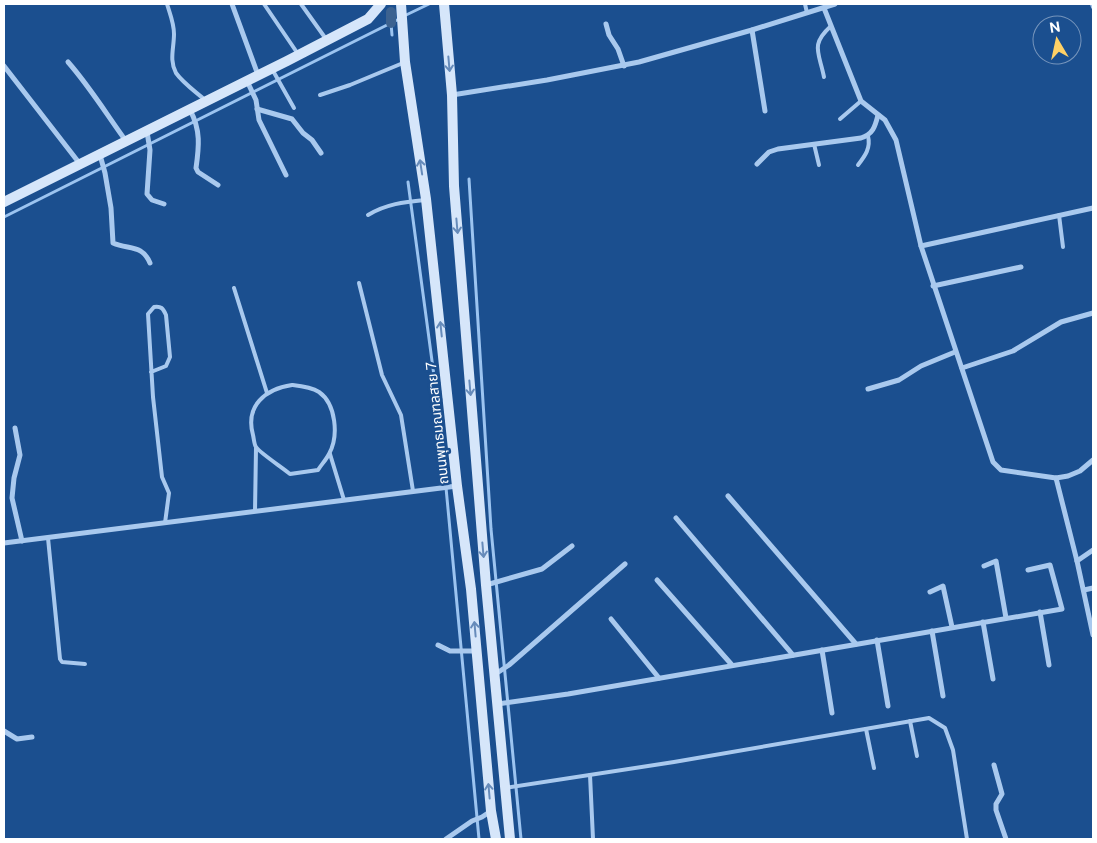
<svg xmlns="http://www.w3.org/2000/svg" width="1097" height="843" font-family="'Public Sans','Noto Sans Thai',sans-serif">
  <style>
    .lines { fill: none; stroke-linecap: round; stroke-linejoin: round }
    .stream { stroke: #9cc4f0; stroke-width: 3 }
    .canal { stroke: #3c6290; stroke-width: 10 }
    .lane { stroke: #a9c9ee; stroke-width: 4 }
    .street { stroke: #a9c9ee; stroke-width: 5 }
    .secondary { stroke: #d6e6fa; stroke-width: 10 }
    .oneway { stroke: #668bba }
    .labels { text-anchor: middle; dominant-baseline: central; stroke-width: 5; stroke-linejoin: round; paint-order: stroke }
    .street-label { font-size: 14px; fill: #fff; stroke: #1b4f8f }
  </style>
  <rect width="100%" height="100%" fill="#1b4f8f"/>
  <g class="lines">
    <!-- stream -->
    <g class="stream">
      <path d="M404,16L429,4"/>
      <path d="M391,23L392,35"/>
      <path d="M469,179L491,529L521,839"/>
      <path d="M408,182L439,413L479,839"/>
      <path d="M4,217L399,19"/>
    </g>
    <!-- canal -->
    <path class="canal" d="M391,12V23"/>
    <!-- lane -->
    <g class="lane">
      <path d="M167,4C170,14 174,23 174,34C174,48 169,60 176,73C183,83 196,92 205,100"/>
      <path d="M264,4L298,54"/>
      <path d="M301,4L326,39"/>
      <path d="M805,4L807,13"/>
      <path d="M1092,4L1093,7"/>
      <path d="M272,69L294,108"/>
      <path d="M824,77C819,52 810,45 831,26"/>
      <path d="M320,95L350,85L403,63"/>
      <path d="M840,119L861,101"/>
      <path d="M814,144L819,165"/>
      <path d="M858,165C865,156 871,148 868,136"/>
      <path d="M368,215C386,204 404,202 425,200"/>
      <path d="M1059,215L1063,247"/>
      <path d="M359,283L382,375L401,415L413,491"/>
      <path d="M234,288L267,393"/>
      <path d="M151,372L166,366L170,357L166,315C163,308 161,306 154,307L148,314L153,397L162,477L169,493L165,523"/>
      <path d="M292,385C301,386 311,387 319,392C336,404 339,436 329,454C326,460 321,465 318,470L290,474C283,468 260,453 256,447C254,444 254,439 253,435C245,406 265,389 292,385Z"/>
      <path d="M330,454L344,500"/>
      <path d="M255,511L256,448"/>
      <path d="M48,538L60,659L62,662L85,664"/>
      <path d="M910,721L917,756"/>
      <path d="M866,729L874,768"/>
      <path d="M590,775L593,839"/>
      <path d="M505,788L674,762L929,718L945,728L953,750L967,839"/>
    </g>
    <!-- street -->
    <g class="street">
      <path d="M232,4L258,75"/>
      <path d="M824,8L861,101L885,120L896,140L921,246L993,462L1001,470L1056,478L1068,476L1080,471L1093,460"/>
      <path d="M606,24L609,35L618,49L624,66"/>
      <path d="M752,30L765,111"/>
      <path d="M68,62C90,87 107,115 126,141"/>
      <path d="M4,66L80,164"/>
      <path d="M247,81L256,100L259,120L286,175"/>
      <path d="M452,95L547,80L639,62L752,30L835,4"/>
      <path d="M257,109L292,119L303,133L312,140L321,153"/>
      <path d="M190,110C201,130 199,147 196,168L198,172L218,185"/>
      <path d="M147,132L150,150L147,194L152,200L164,204"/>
      <path d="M100,155L105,173L111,208L113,243C129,250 142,244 150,263"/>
      <path d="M757,164L769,152L778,149L861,138C873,134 875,127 878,115"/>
      <path d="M921,246L1093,208"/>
      <path d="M933,286L1021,267"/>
      <path d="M962,368L1013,351L1061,322L1093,313"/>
      <path d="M868,389L899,380L921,366L955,352"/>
      <path d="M15,428L20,455L14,478L12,498L22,541"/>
      <path d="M1056,478L1077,561L1093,635"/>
      <path d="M728,496L856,644"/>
      <path d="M676,518L793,655"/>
      <path d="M4,543L457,486"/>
      <path d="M1077,561L1093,550"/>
      <path d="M984,566L996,561L1006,618"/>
      <path d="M657,580L732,665"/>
      <path d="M486,585L542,569L572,546"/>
      <path d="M1084,590L1093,588"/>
      <path d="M930,592L943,586L952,627"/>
      <path d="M1040,612L1049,665"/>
      <path d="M611,619L659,678"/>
      <path d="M983,622L993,679"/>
      <path d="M932,631L943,696"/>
      <path d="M877,640L888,706"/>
      <path d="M438,645L450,651H476"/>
      <path d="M822,650L832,713"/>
      <path d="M494,675L509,665L625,564"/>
      <path d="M497,704L568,694L1062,609L1050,565L1028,570"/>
      <path d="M4,731L17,739L32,737"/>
      <path d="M994,765L1002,794L996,804V810L1006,839"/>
      <path d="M446,839L472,821L482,817L491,811"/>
    </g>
    <!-- secondary -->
    <g class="secondary">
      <path d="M401,4L405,62L426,199L457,486L471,589L491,811L496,839"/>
      <path d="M444,4L452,95L454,186L486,585L510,839"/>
      <path d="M4,202L287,61L368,19L381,4"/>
    </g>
  </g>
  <!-- one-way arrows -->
  <defs><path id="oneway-shaft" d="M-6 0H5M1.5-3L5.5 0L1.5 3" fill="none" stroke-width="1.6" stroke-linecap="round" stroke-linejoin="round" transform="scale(1.25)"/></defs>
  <g class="oneway">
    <use href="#oneway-shaft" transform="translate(449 64) rotate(85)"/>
    <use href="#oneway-shaft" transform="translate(421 167) rotate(-99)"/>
    <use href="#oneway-shaft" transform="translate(457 226) rotate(85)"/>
    <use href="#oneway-shaft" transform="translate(441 329) rotate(-96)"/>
    <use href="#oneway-shaft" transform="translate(470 388) rotate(85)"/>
    <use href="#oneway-shaft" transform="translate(483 550) rotate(85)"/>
    <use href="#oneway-shaft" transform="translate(475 629) rotate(-95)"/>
    <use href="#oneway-shaft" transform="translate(489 791) rotate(-95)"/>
  </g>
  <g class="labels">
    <!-- street labels -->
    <g class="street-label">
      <text transform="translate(437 423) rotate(-96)">ถนนพุทธมณฑลสาย 7</text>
    </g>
  </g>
  <!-- border -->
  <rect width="1097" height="843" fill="none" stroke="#ffffff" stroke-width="10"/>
  <!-- north arrow -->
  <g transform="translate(1057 40) rotate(351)"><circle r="24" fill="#1b4f8f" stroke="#7695bc"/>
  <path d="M0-4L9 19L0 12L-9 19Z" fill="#ffd166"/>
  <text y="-8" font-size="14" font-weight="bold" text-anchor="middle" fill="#ffffff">N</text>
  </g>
</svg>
